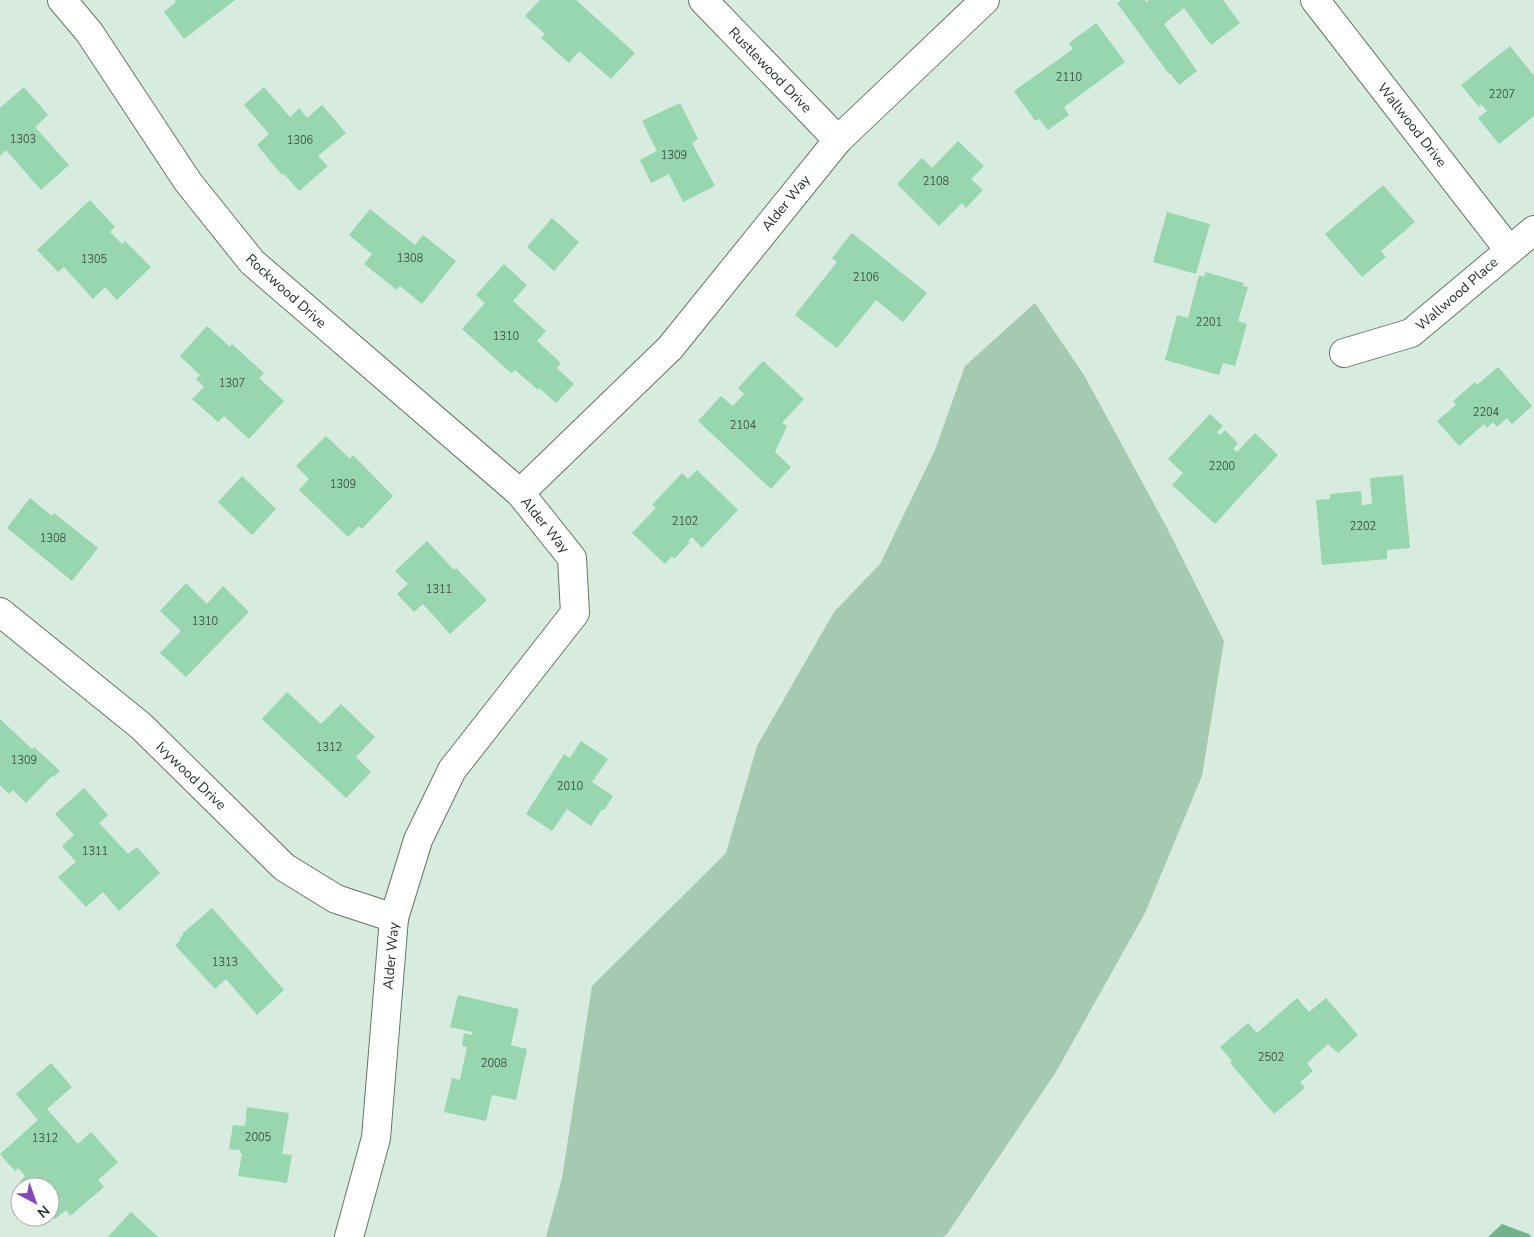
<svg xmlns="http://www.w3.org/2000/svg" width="1534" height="1237" font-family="'Nunito Sans',sans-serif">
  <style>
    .green { fill: #a5cab1 }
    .water { fill: #74b28b }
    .building { fill: #97d6ae }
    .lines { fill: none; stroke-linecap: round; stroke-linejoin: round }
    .minor-casing { stroke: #637669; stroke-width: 30 }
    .minor { stroke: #fff; stroke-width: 28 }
    .labels { text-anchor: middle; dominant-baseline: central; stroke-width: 5; stroke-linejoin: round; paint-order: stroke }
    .number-label { font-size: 11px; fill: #42594a }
    .street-label { font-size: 14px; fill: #262f29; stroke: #fff }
  </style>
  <rect width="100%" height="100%" fill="#d7ecde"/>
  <!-- green -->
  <path class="green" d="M1035,303L1084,375L1166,526L1224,641L1202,776L1145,913L1056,1072L947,1234L943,1237H546L562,1178L592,986L726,853L757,746L834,612L880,564L935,450L965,366Z"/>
  <!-- water -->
  <path class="water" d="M1502,1224L1529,1234L1531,1237H1488Z"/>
  <!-- building -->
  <g class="building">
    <path d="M174,0H235L184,39L164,12L176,2Z"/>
    <path d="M540,0H576L635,53L611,79L579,51L569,63L541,38L545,34L525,16Z"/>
    <path d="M1121,0H1145L1146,2L1149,0H1223L1240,23L1211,45L1184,8L1164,24L1197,71L1179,85L1170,73L1169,74L1117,3Z"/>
    <path d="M1096,23L1125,62L1064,107L1069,115L1048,130L1039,119L1035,121L1014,91L1073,49L1069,43Z"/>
    <path d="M1510,46L1534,76V116L1499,144L1478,118L1487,111L1481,104L1479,107L1461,85Z"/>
    <path d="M24,87L48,115L35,127L69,165L41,190L6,150L0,156V108Z"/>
    <path d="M264,87L290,117L299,108L307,118L322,105L346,133L318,156L328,166L299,191L284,174L282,175L257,145L269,134L244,105Z"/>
    <path d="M680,103L698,139L692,143L715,186L683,202L669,174L651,183L640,160L657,151L642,121Z"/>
    <path d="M958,141L984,166L971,179L983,190L966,208L962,203L939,226L897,184L922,158L932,168Z"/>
    <path d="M1383,185L1415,222L1381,251L1386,257L1362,277L1325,234Z"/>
    <path d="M90,200L115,227L110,232L122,244L125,241L151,267L117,300L105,287L93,299L64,267L58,272L37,250Z"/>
    <path d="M370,209L415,245L423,235L456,261L422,304L400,286L397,290L364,264L372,254L349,235Z"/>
    <path d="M1167,212L1210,224L1196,274L1153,262Z"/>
    <path d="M552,218L579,242L554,271L527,247Z"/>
    <path d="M852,233L927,293L903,322L876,300L837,348L795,315L837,262L832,258Z"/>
    <path d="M504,264L527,285L513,301L546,331L537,341L561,363L557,368L574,384L556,403L539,388L538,390L515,370L511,373L462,329L485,303L476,295Z"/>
    <path d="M1205,272L1244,283L1243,286L1248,287L1238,321L1247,324L1235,366L1223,363L1219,375L1165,360L1177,315L1188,318L1199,275L1204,277Z"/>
    <path d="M207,326L230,347L232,344L264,373L259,378L284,401L249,439L224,416L218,422L192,399L204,387L196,379L200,375L180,356Z"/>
    <path d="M763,361L804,399L782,423L787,426L775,452L791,467L771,489L698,421L721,396L733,406L744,394L738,388Z"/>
    <path d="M1498,367L1532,406L1512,424L1507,418L1497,427L1493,422L1487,428L1484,424L1459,446L1437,421L1456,405L1453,401L1475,382L1477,385Z"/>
    <path d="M1210,414L1223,426L1217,432L1220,435L1225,430L1238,443L1233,449L1237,452L1255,433L1278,455L1215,524L1172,485L1183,473L1168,459Z"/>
    <path d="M326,436L350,459L353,455L393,496L362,529L359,526L348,537L299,490L309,479L296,466Z"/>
    <path d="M697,470L738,510L702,548L692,537L688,541L690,542L674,559L672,556L665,564L632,533L656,508L652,505L682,473L688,479Z"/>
    <path d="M1403,475L1410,548L1387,550V559L1322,565L1316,500L1330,499V494L1361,491L1362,505L1372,504L1370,478Z"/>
    <path d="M242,476L276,509L252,535L218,502Z"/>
    <path d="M30,498L52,516L54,513L98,548L72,581L7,528Z"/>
    <path d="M427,541L454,570L456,568L487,600L450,634L423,604L414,612L397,594L408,584L395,571Z"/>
    <path d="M186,583L207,604L223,586L249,612L186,677L160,653L181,631L160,611Z"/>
    <path d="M287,692L321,724L341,704L375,737L356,757L371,772L346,798L262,719Z"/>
    <path d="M0,719L32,749L34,747L60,771L53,777L52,776L26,803L13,790L9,794L0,785Z"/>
    <path d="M581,741L608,759L592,782L613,796L604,810L602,809L591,826L567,809L552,831L526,814L564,754L570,758Z"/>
    <path d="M84,788L108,815L99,823L128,854L137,847L160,873L119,911L103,892L86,907L58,877L76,862L62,846L74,835L55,814Z"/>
    <path d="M212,908L284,990L257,1015L226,979L215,989L175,945L181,940L179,939L183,935L182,934Z"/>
    <path d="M458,995L519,1009L511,1045L527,1049L516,1100L492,1095L486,1121L444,1112L452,1078L460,1080L467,1047L462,1046L464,1033L472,1035V1032L450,1027Z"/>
    <path d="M1297,998L1309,1012L1326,998L1358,1035L1338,1053L1328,1044L1307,1063L1313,1071L1300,1082L1305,1088L1274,1114L1230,1063L1232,1061L1220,1047L1248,1023L1257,1033Z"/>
    <path d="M51,1063L72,1087L47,1109L78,1144L91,1132L118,1162L98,1180L104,1187L70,1216L66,1210L55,1219L50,1214V1187H25L20,1181L25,1176L18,1168L15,1171L0,1154L38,1120L16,1094Z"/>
    <path d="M247,1107L289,1113L282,1154L292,1155L287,1183L238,1176L242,1153H240V1150L229,1149L233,1125L245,1126Z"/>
    <path d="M131,1212L158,1237H108Z"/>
  </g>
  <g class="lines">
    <defs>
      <g id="minor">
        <path d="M62,0L89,32L188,182L252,262L520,493L572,558L575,613L452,770L418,840L394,918L376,1138L349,1237"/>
        <path d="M703,0L838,140"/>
        <path d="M1315,0L1509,250"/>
        <path d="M1344,353L1411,333L1534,230"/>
        <path d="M520,493L670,348L838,140L985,0"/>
        <path d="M0,612L141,726L284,867L336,899L394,918"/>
      </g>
    </defs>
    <!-- minor casing -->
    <use href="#minor" class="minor-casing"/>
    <!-- minor -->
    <use href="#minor" class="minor"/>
  </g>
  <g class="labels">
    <!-- number labels -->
    <g class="number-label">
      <text x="1069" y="77">2110</text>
      <text x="1502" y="94">2207</text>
      <text x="23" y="139">1303</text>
      <text x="300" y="140">1306</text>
      <text x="674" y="155">1309</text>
      <text x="936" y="181">2108</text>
      <text x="410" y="258">1308</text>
      <text x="94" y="259">1305</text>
      <text x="866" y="277">2106</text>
      <text x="1209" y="322">2201</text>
      <text x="506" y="336">1310</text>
      <text x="232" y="383">1307</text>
      <text x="1486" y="412">2204</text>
      <text x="743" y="425">2104</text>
      <text x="1222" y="466">2200</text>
      <text x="343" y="484">1309</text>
      <text x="685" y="521">2102</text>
      <text x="1363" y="526">2202</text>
      <text x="53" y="538">1308</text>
      <text x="439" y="589">1311</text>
      <text x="205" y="621">1310</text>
      <text x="329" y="747">1312</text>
      <text x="24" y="760">1309</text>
      <text x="570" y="786">2010</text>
      <text x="95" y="851">1311</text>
      <text x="225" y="962">1313</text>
      <text x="1271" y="1057">2502</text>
      <text x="494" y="1063">2008</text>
      <text x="258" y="1137">2005</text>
      <text x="45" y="1138">1312</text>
    </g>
    <!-- street labels -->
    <g class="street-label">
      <text transform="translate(770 70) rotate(46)">Rustlewood Drive</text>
      <text transform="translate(1412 125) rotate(52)">Wallwood Drive</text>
      <text transform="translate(786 203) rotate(-51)">Alder Way</text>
      <text transform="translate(286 291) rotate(42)">Rockwood Drive</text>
      <text transform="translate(1457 294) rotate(-41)">Wallwood Place</text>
      <text transform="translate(545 525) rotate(51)">Alder Way</text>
      <text transform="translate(191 776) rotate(44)">Ivywood Drive</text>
      <text transform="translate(391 956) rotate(-85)">Alder Way</text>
    </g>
  </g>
  <!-- north arrow -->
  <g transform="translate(35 1202) rotate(139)"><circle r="24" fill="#ffffff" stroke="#a8aca9"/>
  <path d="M0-4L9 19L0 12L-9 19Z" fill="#8646bc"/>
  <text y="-8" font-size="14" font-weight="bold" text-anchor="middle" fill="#262f29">N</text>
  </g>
</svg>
